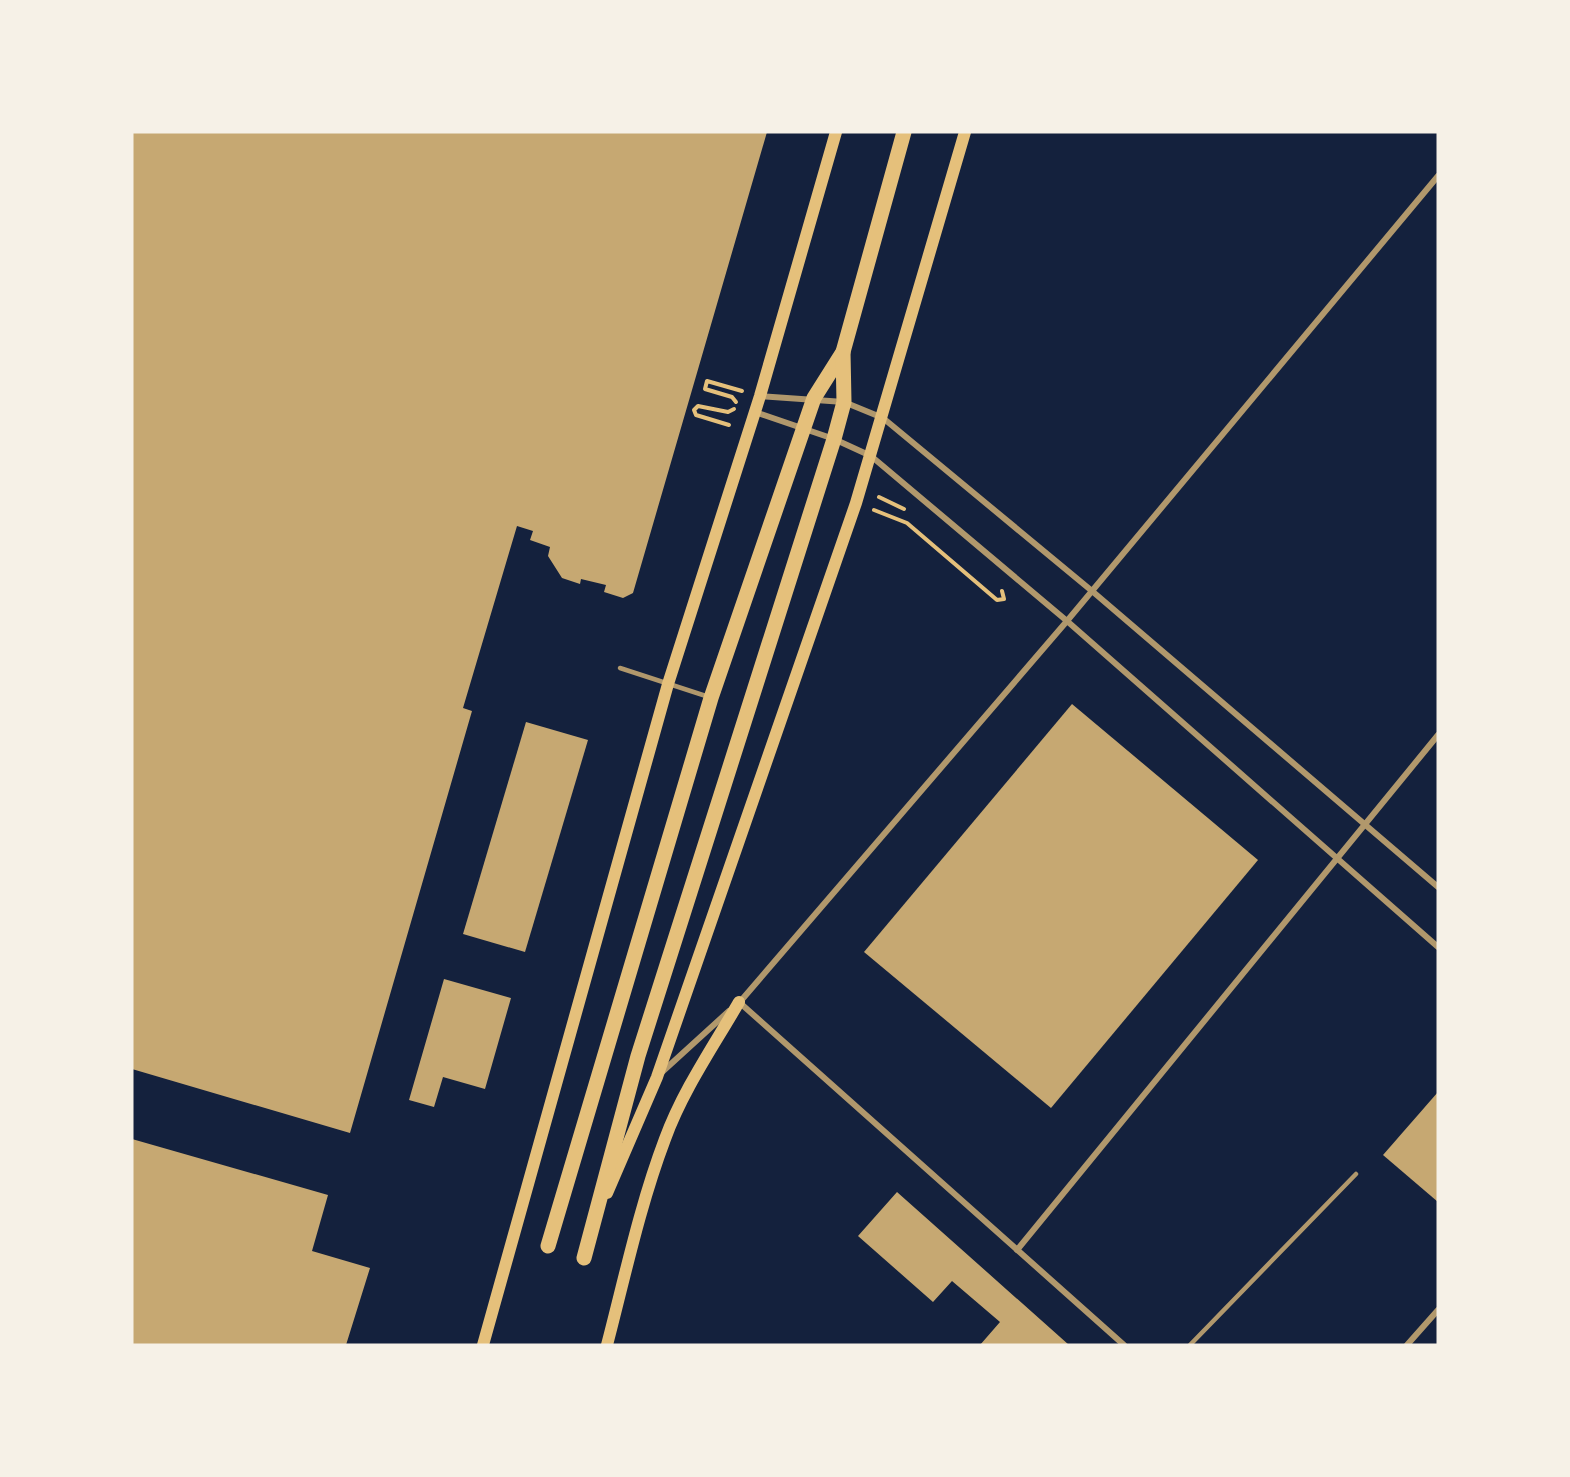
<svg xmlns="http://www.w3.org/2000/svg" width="1570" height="1477" font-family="'Nunito Sans',sans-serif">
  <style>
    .building { fill: #c6a872 }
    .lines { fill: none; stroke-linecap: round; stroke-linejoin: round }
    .path { stroke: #e5c07b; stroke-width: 4 }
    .service { stroke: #b1986c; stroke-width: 4.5 }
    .minor { stroke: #b1986c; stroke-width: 6 }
    .secondary { stroke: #e5c07b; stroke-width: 12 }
    .primary { stroke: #e5c07b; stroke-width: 15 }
  </style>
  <rect width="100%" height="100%" fill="#14213d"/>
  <!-- building -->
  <g class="building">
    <path d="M132,132H767L633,593L623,598L604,592L606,585L581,579L580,584L562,578L548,556L550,547L530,540L533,531L517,526L463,708L472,711L350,1133L132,1069Z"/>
    <path d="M1072,704L1258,860L1051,1108L864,952Z"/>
    <path d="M526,722L588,740L525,952L463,934Z"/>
    <path d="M444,979L511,998L485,1089L443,1077L434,1107L409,1100Z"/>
    <path d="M1438,1092V1202L1383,1155Z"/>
    <path d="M132,1139L328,1195L312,1251L370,1268L346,1345H132Z"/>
    <path d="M897,1192L1069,1345H980L1000,1322L952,1281L933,1302L858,1236Z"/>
  </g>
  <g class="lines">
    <!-- path -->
    <g class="path">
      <path d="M736,402L732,397L705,389L707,381L742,391"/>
      <path d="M729,425L696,415L694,410L698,406L728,412L734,409"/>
      <path d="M879,497L904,509"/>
      <path d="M874,510L907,523L997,600L1004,599L1002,591"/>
    </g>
    <!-- service -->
    <g class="service">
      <path d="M620,668L709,697"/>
      <path d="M1190,1345L1356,1174"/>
    </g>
    <!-- minor -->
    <g class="minor">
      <path d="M760,396L844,402L883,418L1092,591L1438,887"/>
      <path d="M755,412L834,439L871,456L1067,621L1438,947"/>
      <path d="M739,1002L1124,1345"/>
      <path d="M739,1003L1067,621L1438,176"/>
      <path d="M661,1073L729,1011"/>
      <path d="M1017,1250L1438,735"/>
      <path d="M1407,1345L1438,1310"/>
    </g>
    <!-- secondary -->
    <g class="secondary">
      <path d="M607,1193L657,1077L856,503L965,132"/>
      <path d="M483,1345L668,684L760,396L836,132"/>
      <path d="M607,1345C625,1276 640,1205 665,1139C683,1090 713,1047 739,1002"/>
    </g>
    <!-- primary -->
    <g class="primary">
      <path d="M548,1246L711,698L814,398L843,352L904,132"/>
      <path d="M584,1258L638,1056L834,439L844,402L843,352"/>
    </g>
  </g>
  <!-- border -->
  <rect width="1570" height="1477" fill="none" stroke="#f6f1e7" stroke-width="267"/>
</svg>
